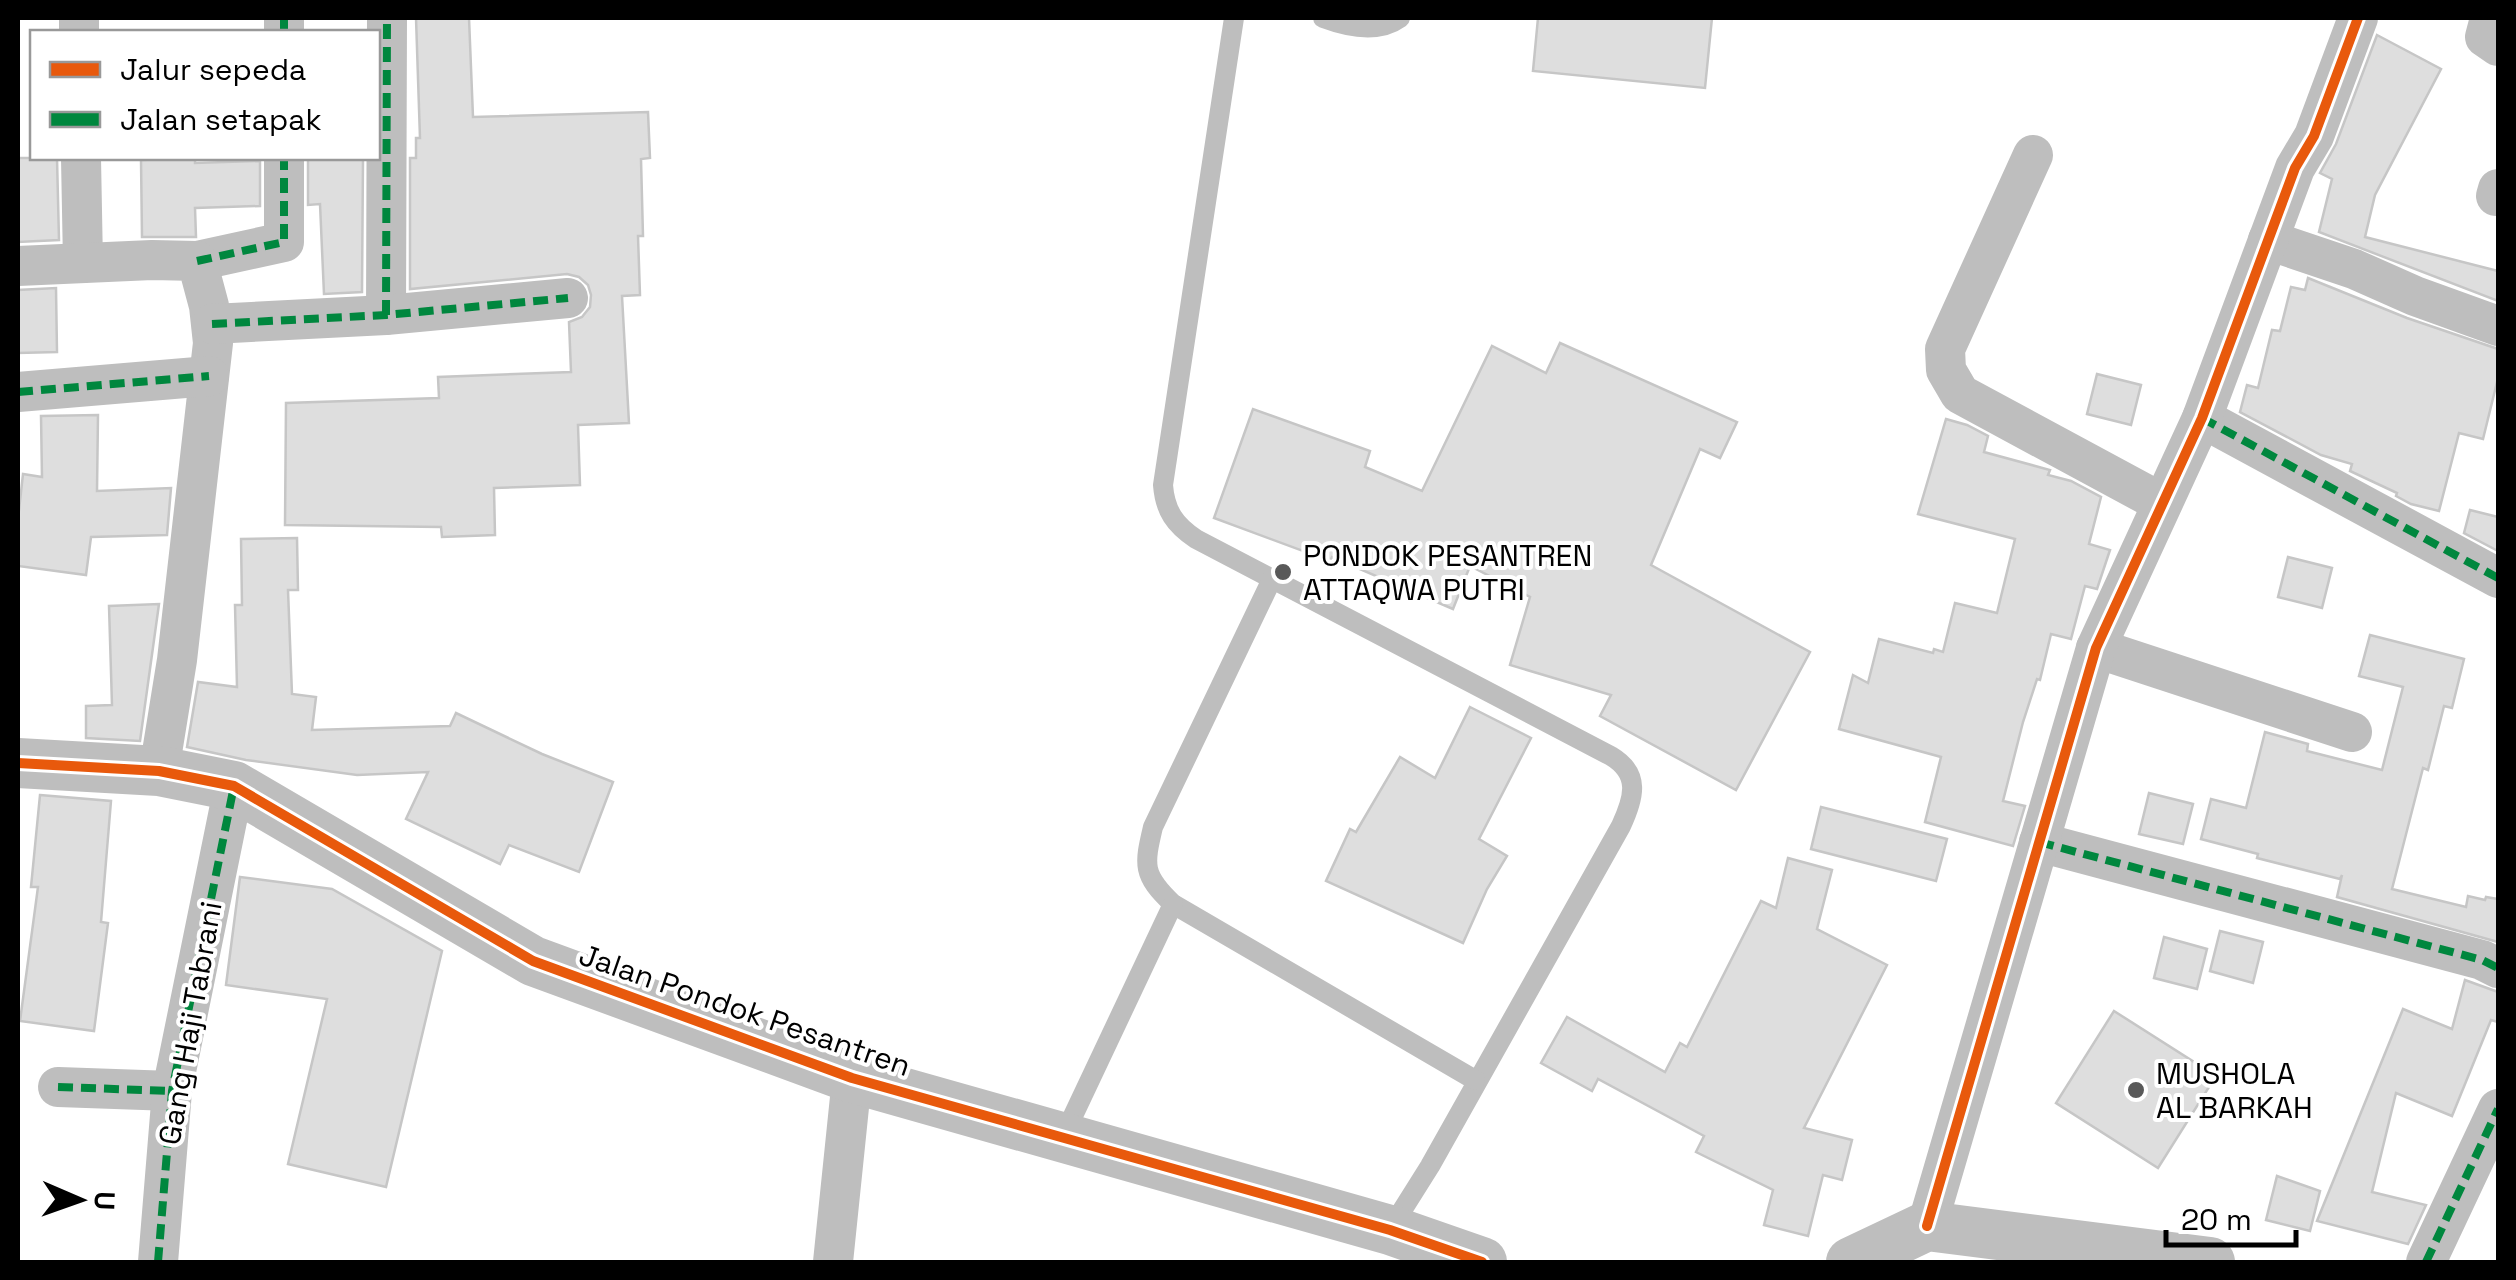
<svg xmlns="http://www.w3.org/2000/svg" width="2516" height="1280" font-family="'Space Grotesk',sans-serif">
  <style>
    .building { fill: #dedede; stroke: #c6c6c6; stroke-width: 2.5 }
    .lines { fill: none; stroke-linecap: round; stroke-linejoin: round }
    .service { stroke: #bebebe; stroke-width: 20 }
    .minor { stroke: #bebebe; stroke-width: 40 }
    .tertiary { stroke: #bebebe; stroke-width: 50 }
    .quiet { stroke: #00873e; stroke-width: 8; stroke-dasharray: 15 8; stroke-linecap: butt }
    .cycleway-casing { stroke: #fff; stroke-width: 16 }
    .cycleway { stroke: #e8590c; stroke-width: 10 }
    .poi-dot { fill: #595959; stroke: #fff; stroke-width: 4 }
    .labels { text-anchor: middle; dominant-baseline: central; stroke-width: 8; stroke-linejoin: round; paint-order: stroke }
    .poi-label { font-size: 30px; fill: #000; stroke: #fff; text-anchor: start }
    .street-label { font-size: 30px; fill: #000; stroke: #fff }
  </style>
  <rect width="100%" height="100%" fill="#fff"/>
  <!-- building -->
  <g class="building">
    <path d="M416,18H469L473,117L648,112L650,158L641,159L643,236H638L640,295L622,296L629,423L578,425L580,485L494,488L495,535L442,537L441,527L285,525L286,403L439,398L438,377L571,372L569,322L582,317L590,307L591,295L588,285L579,277L567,274L410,289V158H416V138H420Z"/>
    <path d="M1538,18H1712L1705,88L1533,71Z"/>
    <path d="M2377,35L2441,69L2375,195L2365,237L2498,271V301L2319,232L2332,179L2320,173L2336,144Z"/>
    <path d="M18,158H57L59,240L18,242Z"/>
    <path d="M195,158V163L260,161V206L195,208L196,237H142L141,160Z"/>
    <path d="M310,158H363L362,292L324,294L320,204L308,205V159Z"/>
    <path d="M2308,278L2407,318L2498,349V378L2483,439L2459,433L2439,511L2411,504L2396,496L2397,493L2350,471L2352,464L2321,455L2240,412L2247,385L2258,388L2272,330L2280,331L2291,287L2305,290Z"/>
    <path d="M56,288L57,352L18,353V290Z"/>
    <path d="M1560,343L1737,422L1720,458L1700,449L1651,565L1810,652L1736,790L1600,716L1611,695L1510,665L1530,597L1470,566L1453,609L1332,557L1330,561L1214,518L1253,409L1370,451L1365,467L1422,491L1492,346L1546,373Z"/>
    <path d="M2097,374L2141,385L2131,425L2087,414Z"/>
    <path d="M98,415L97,491L171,488L167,535L91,537L86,575L18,566V519L23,474L42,477L41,416Z"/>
    <path d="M1946,419L1967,425L1988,436L1984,452L2050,470L2048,475L2071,481L2101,497L2089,544L2110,550L2097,589L2085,586L2071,639L2051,634L2040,680L2037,679L2023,722L2003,801L2025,806L2013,846L1925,822L1941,757L1839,729L1853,675L1868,683L1879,639L1933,653L1934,649L1943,652L1955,603L1997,613L2015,539L1918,514Z"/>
    <path d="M2470,510L2498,517V551L2464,533Z"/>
    <path d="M297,538L298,590H288L292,694L316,697L312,730L450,726L456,713L542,754L613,782L579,872L509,845L500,864L406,819L428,772L357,775L246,760L187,747L198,682L237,687L235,605H242L241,539Z"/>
    <path d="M2288,557L2332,568L2322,608L2278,597Z"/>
    <path d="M159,604L140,741L86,738V706L112,705L109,606Z"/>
    <path d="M2370,635L2464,659L2452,708L2444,706L2428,770L2423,768L2392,889L2466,907L2468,896L2485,900L2486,897L2498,899V942L2337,897L2342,875L2340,879L2257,858L2258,854L2201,839L2211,799L2246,808L2265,732L2308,744L2307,751L2382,770L2403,687L2359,676Z"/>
    <path d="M1470,707L1531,738L1479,839L1507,856L1487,889L1463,943L1326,881L1350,829L1356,832L1400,757L1435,778Z"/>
    <path d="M2149,793L2193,804L2183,844L2139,834Z"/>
    <path d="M40,795L111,801L101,922L108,923L94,1031L20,1021L38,887H31Z"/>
    <path d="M1821,807L1947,839L1936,881L1811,849Z"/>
    <path d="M1788,858L1832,870L1817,929L1887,965L1804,1128L1852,1140L1842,1180L1823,1175L1808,1236L1764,1225L1773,1190L1696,1152L1704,1136L1598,1079L1592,1091L1541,1063L1567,1017L1665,1072L1680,1043L1687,1047L1761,901L1776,908Z"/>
    <path d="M240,877L332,889L442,951L386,1187L288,1164L327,999L226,985Z"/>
    <path d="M2220,931L2263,942L2253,983L2210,971Z"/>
    <path d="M2164,937L2207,949L2197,989L2154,978Z"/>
    <path d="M2465,980L2498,992V1022L2491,1020L2452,1116L2396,1093L2372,1192L2426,1205L2408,1244L2317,1221L2403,1009L2452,1029Z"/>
    <path d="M2114,1011L2216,1076L2158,1168L2056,1103Z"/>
    <path d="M2277,1176L2320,1191L2310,1231L2266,1220Z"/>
  </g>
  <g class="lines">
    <!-- service -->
    <g class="service">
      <path d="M1234,18L1163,485C1165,511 1175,525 1196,539L1611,756C1641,774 1634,798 1621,826L1430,1166L1391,1228"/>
      <path d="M1323,18C1347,27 1378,34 1400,18"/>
      <path d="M1272,579L1153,827C1144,865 1142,875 1173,904L1475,1080"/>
      <path d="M1063,1137L1173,904"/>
    </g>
    <!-- minor -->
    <g class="minor">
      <path d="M79,18V32"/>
      <path d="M284,18V32"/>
      <path d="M2490,18L2485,37L2498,46"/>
      <path d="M2033,155L1945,349L1946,370L1960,394L2162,503"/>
      <path d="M81,158L83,263"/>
      <path d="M2496,196L2498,189"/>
      <path d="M2268,240L2354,269L2415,296L2498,326"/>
      <path d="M197,261L284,242V158"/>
      <path d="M18,266L152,260L197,261L209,306L213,343L177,660L159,771"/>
      <path d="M386,315L387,18"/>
      <path d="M212,324L386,315L568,298"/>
      <path d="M18,392L209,376"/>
      <path d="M2202,418L2498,578"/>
      <path d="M2096,648L2352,732"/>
      <path d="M2039,842L2482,960L2498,968"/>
      <path d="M58,1087L172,1091"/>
      <path d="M1927,1226L2096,648L2202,418L2295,168L2314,136L2358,18"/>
      <path d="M158,1262L172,1091L234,786"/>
      <path d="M833,1262L852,1078"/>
      <path d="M2426,1262L2498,1109"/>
    </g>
    <!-- tertiary -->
    <g class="tertiary">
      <path d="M18,763L159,771L234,786L533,961L852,1078L1390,1230L1482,1262"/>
      <path d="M1851,1262L1927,1226L2210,1262"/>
    </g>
    <!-- quiet -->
    <g class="quiet">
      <path d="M284,18V32"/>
      <path d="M197,261L284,242V158"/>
      <path d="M386,315L387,18"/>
      <path d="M212,324L386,315L568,298"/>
      <path d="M18,392L209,376"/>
      <path d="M2202,418L2498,578"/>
      <path d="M2039,842L2482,960L2498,968"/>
      <path d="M58,1087L172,1091"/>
      <path d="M158,1262L172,1091L234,786"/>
      <path d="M2426,1262L2498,1109"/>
    </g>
    <defs>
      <g id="cycleway">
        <path d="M18,763L159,771L234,786L533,961L852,1078L1390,1230L1482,1262"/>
        <path d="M1927,1226L2096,648L2202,418L2295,168L2314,136L2358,18"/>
      </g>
    </defs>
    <!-- cycleway casing -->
    <use href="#cycleway" class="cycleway-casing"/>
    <!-- cycleway -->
    <use href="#cycleway" class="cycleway"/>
  </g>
  <!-- markers -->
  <g class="poi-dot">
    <circle cx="1283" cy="572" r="10"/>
    <circle cx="2136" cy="1090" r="10"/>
  </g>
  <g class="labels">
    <!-- poi labels -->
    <g class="poi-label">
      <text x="1303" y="555">PONDOK PESANTREN<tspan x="1303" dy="34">ATTAQWA PUTRI</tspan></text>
      <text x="2156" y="1073">MUSHOLA<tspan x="2156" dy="34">AL BARKAH</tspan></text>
    </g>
    <!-- street labels -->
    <g class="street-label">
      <text transform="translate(745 1010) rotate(19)">Jalan Pondok Pesantren</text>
      <text transform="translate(190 1023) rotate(-80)">Gang Haji Tabrani</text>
    </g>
  </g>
  <!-- border -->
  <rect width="2516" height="1280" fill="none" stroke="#000000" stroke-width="40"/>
  <!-- legend -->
  <rect x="30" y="30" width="350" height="130" fill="#ffffff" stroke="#999999" stroke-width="2.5"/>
  <rect x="50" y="62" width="50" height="15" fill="#e8590c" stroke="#999999" stroke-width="2.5"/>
  <text x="120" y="80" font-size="30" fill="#000000">Jalur sepeda</text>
  <rect x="50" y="112" width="50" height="15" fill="#00873e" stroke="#999999" stroke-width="2.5"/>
  <text x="120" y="130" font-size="30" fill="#000000">Jalan setapak</text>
  <!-- north arrow -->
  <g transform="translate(80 1200) rotate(92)" stroke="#ffffff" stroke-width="8" paint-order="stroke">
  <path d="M0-8L18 38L0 25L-18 38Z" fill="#000000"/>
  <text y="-15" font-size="28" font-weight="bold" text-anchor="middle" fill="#000000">U</text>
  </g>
  <!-- scale -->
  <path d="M2166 1230v15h130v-15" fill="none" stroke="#000000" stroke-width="5"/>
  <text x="2181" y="1230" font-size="30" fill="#000000" stroke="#ffffff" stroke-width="8" paint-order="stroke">20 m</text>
</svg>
